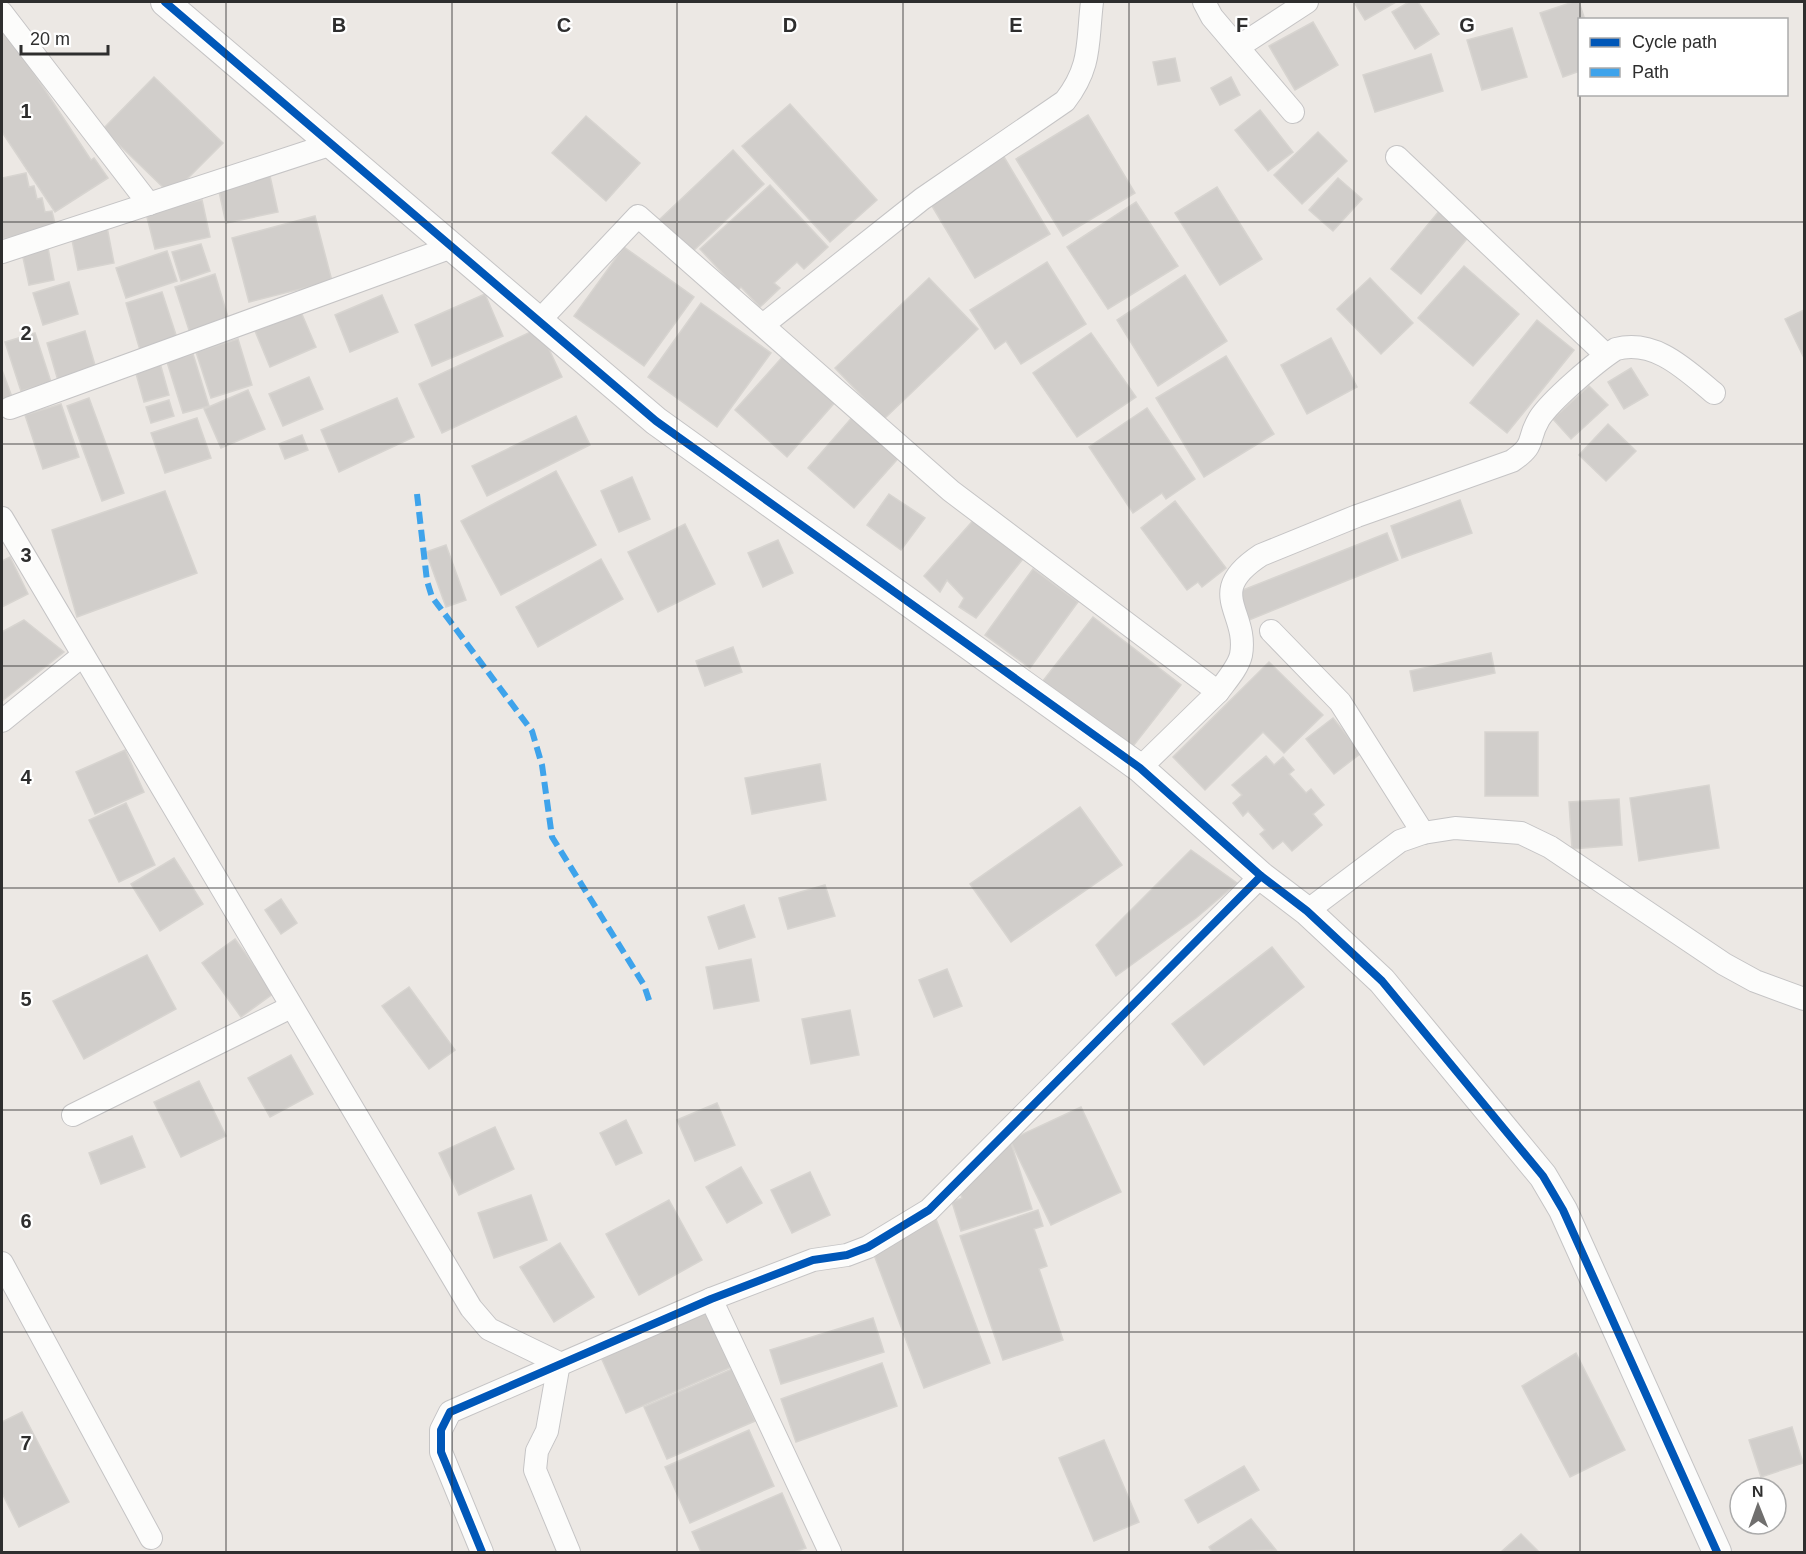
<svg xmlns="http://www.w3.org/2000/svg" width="1806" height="1554" font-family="Arial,sans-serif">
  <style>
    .building { fill: #d1cecb; stroke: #d7d4d0; stroke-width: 1.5 }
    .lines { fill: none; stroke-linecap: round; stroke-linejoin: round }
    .minor-casing { stroke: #c5c4c5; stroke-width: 24 }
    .tertiary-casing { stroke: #c5c4c5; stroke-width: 30 }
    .minor { stroke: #fcfcfb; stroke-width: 22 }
    .tertiary { stroke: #fcfcfb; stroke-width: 28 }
    .quiet { stroke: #3ea3eb; stroke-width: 6; stroke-dasharray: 12 6; stroke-linecap: butt }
    .cycleway-casing { stroke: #fff; stroke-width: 11 }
    .cycleway { stroke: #0057b8; stroke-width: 8 }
    .grid { fill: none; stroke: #2e2e2e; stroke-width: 1.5; stroke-opacity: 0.55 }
    .grid-label { font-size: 20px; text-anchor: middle; font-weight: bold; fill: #2e2e2e; stroke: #fff; stroke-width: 4.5; stroke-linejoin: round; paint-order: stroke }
  </style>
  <rect width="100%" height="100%" fill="#ece8e4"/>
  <!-- building -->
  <g class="building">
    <path d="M1354,2H1396L1365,20Z"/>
    <path d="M1409,2H1418L1439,34L1415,49L1392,12Z"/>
    <path d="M1573,2H1579L1585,20H1580V71L1563,77L1540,13Z"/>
    <path d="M1313,22L1338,65L1295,90L1269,46Z"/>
    <path d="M2,25L91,160L94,158L108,178L55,212L2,132Z"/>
    <path d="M1512,28L1527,77L1482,90L1467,40Z"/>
    <path d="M1431,54L1443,91L1375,112L1363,75Z"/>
    <path d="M1175,58L1180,81L1158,85L1153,62Z"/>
    <path d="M154,77L223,143L171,195L103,129Z"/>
    <path d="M1231,77L1240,95L1220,105L1211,88Z"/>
    <path d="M790,104L877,200L830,242L742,146Z"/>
    <path d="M1260,110L1293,152L1268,171L1235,130Z"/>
    <path d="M1088,115L1135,193L1063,236L1016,159Z"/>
    <path d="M586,116L640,163L606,201L552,153Z"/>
    <path d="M1318,132L1347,161L1302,204L1274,175Z"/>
    <path d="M733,150L764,184L691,253L659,220Z"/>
    <path d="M1004,157L1050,234L975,278L929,201Z"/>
    <path d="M26,173L29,187L34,186L37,199L42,198L45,212L52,211L56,228L2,239V178Z"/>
    <path d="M270,176L278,212L226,223L218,187Z"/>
    <path d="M1338,178L1362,199L1333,231L1309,210Z"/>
    <path d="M770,185L828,247L804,269L797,262L774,283L780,288L760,307L741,287L738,290L700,249Z"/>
    <path d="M1217,187L1262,259L1220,285L1175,213Z"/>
    <path d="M202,200L210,237L155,249L146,213Z"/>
    <path d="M1136,202L1178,266L1108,309L1067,247Z"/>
    <path d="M1440,210L1470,235L1421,294L1391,269Z"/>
    <path d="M315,216L332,281L249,302L232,238Z"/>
    <path d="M107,227L114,263L78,270L71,235Z"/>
    <path d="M201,244L210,271L181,281L172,252Z"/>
    <path d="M624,247L694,297L644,366L574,316Z"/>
    <path d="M48,248L54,280L29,285L22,253Z"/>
    <path d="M167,251L177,281L126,298L116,268Z"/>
    <path d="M1047,262L1086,324L1021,364L1006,341L995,349L970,310Z"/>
    <path d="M1464,266L1519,314L1473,366L1418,318Z"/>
    <path d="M215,274L229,321L190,333L175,287Z"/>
    <path d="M1185,275L1227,341L1158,386L1117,320Z"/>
    <path d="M929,278L978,329L884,419L835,368Z"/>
    <path d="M1370,278L1413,323L1381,354L1337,309Z"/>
    <path d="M69,282L78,314L43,325L33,293Z"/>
    <path d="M162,292L177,338L140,350L126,303Z"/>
    <path d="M485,294L503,336L432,366L415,325Z"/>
    <path d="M382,295L398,332L350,352L335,315Z"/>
    <path d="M701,303L771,353L717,427L648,377Z"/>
    <path d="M1804,310V358L1785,319Z"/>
    <path d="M301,312L316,347L270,367L255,331Z"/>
    <path d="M1537,320L1574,350L1507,433L1470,403Z"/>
    <path d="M539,328L562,377L442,433L419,384Z"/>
    <path d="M85,331L97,372L59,384L47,343Z"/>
    <path d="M35,333L51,382L21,391L5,342Z"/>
    <path d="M1091,333L1136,397L1077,437L1033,373Z"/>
    <path d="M1331,338L1357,387L1307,414L1281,365Z"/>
    <path d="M238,339L252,385L211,398L196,352Z"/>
    <path d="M193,354L209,406L183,413L167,362Z"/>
    <path d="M785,354L837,400L787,457L735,410Z"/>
    <path d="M1226,356L1274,434L1204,477L1156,398Z"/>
    <path d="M160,363L169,395L144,402L135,370Z"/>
    <path d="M1631,368L1648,395L1624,409L1608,382Z"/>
    <path d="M2,370L12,397L2,402Z"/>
    <path d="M309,377L323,409L283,426L269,394Z"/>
    <path d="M1589,386L1608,405L1571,439L1553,419Z"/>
    <path d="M248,390L265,429L221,448L204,409Z"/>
    <path d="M89,398L124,493L102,501L67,406Z"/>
    <path d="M397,398L414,437L339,472L321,430Z"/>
    <path d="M169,400L174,416L151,423L146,407Z"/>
    <path d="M61,404L79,457L43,469L25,415Z"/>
    <path d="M1147,408L1195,479L1166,499L1162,493L1133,513L1089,447Z"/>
    <path d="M855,414L902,454L854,508L808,468Z"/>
    <path d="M576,416L590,445L487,496L472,466Z"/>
    <path d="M197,418L211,458L165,473L151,433Z"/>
    <path d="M1608,424L1636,451L1606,481L1579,455Z"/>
    <path d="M302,435L308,450L285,459L279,444Z"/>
    <path d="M556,471L596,545L501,595L461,521Z"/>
    <path d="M632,477L650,519L619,532L601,491Z"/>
    <path d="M165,491L197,573L77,617L52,530Z"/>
    <path d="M889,494L925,518L901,550L867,525Z"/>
    <path d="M1460,500L1472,533L1402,558L1391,526Z"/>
    <path d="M1175,501L1226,568L1202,587L1198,582L1187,590L1141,528Z"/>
    <path d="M977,516L1026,555L976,618L959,607L964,598L947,580L940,592L924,576Z"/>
    <path d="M685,524L715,584L658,612L628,552Z"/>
    <path d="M1387,533L1398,560L1249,620L1238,592Z"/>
    <path d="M778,540L793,573L763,587L748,553Z"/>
    <path d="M446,545L466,600L446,607L426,552Z"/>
    <path d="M10,557L28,594L2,607V561Z"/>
    <path d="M601,559L623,599L538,647L516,607Z"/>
    <path d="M1033,569L1078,602L1030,668L985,635Z"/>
    <path d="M1093,617L1181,685L1130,750L1042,682Z"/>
    <path d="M24,620L64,652L2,701V632Z"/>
    <path d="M733,647L742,672L705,686L696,661Z"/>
    <path d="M1491,653L1495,673L1414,691L1410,671Z"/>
    <path d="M1269,662L1323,715L1284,753L1263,732L1205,790L1173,757Z"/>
    <path d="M1333,718L1361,753L1334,774L1306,739Z"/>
    <rect x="1485" y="732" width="53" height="64"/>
    <path d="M125,750L144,792L95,814L76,772Z"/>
    <path d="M1266,756L1274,765L1283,757L1294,770L1289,774L1306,793L1311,789L1324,805L1313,814L1322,825L1292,851L1283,841L1273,849L1260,834L1265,830L1248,811L1243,816L1233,803L1242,795L1232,785Z"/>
    <path d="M820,764L826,800L752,814L745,778Z"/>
    <path d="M1709,785L1719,848L1639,861L1630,798Z"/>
    <path d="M1619,799L1622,845L1572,849L1569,802Z"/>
    <path d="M126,803L155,865L119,882L89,820Z"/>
    <path d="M1080,807L1122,865L1011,942L970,884Z"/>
    <path d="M1191,850L1237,883L1196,918L1116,976L1096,945Z"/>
    <path d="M174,858L203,904L160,931L131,884Z"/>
    <path d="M825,885L835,916L788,929L779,898Z"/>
    <path d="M281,899L297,923L281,934L265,910Z"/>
    <path d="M744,905L755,937L719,949L708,917Z"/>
    <path d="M235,939L274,993L241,1017L202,963Z"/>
    <path d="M1272,947L1304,987L1204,1065L1172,1024Z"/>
    <path d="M147,955L176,1009L84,1059L53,1001Z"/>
    <path d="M751,959L759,1001L714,1009L706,967Z"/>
    <path d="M947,969L962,1006L934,1017L919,980Z"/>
    <path d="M409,987L455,1050L429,1069L382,1006Z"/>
    <path d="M850,1010L859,1055L811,1064L802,1019Z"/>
    <path d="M291,1055L313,1094L270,1117L248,1078Z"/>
    <path d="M199,1081L226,1136L181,1157L154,1102Z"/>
    <path d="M717,1103L735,1145L695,1161L677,1120Z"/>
    <path d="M1081,1107L1121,1192L1051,1225L1010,1140Z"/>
    <path d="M626,1120L642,1153L616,1165L600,1133Z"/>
    <path d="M495,1127L514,1169L459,1195L439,1153Z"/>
    <path d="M132,1136L145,1167L101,1184L89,1153Z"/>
    <path d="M1010,1140L1032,1209L961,1231L952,1202L962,1198L958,1186Z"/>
    <path d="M741,1167L762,1203L727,1223L706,1187Z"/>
    <path d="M810,1172L830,1215L792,1233L771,1190Z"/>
    <path d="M531,1195L547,1240L494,1258L478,1213Z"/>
    <path d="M669,1200L702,1260L639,1295L606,1234Z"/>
    <path d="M1038,1210L1043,1226L1034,1229L1047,1266L1039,1269L1063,1340L1003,1360L960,1236Z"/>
    <path d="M936,1219L990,1363L924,1388L873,1252Z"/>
    <path d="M560,1243L594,1297L554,1322L520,1267Z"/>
    <path d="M710,1305L736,1365L626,1413L599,1353Z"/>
    <path d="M873,1318L884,1352L781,1384L770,1350Z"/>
    <path d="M1576,1353L1625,1450L1570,1477L1522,1386Z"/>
    <path d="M882,1363L897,1406L796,1442L781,1399Z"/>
    <path d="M732,1369L755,1421L667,1459L644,1407Z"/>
    <path d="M22,1412L69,1502L19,1527L2,1493V1422Z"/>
    <path d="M1792,1427L1803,1463L1761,1477L1749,1440Z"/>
    <path d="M749,1430L774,1486L690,1523L665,1467Z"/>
    <path d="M1104,1440L1139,1522L1094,1541L1059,1458Z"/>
    <path d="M1244,1466L1259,1490L1198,1523L1185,1500Z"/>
    <path d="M782,1493L806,1548L794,1552H701L692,1532Z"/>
    <path d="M1251,1519L1276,1550L1212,1552L1209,1547Z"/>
    <path d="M1521,1534L1539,1552H1501Z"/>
  </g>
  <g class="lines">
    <defs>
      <g id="minor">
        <path d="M1204,2L1212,17L1293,112"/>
        <path d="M2,13L149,204"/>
        <path d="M1238,47L1307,2"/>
        <path d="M1397,157L1606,355"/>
        <path d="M2,252L332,144"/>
        <path d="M539,321L638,216L951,491L1218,692L1140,768"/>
        <path d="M763,325L922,199L1065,101C1092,66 1087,43 1092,2"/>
        <path d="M10,408L452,247"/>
        <path d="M2,518L471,1308L489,1329L559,1363"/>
        <path d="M1271,631L1340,702L1423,833"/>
        <path d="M1218,692C1226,681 1238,668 1241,655C1249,611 1203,593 1261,555L1357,516L1512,461C1537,444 1526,441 1539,419C1550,401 1597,361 1616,349C1655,339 1685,369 1714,393"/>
        <path d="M2,721L82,656"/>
        <path d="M1307,911L1400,841L1423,833L1455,828L1521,833L1550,847L1724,964L1755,981L1804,999"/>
        <path d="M73,1115L291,1007"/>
        <path d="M2,1263L151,1538"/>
        <path d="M711,1299L830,1552"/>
        <path d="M559,1363L547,1431L537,1451L535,1470L569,1552"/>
        <path d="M482,1552L441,1452V1430L450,1412L711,1299L813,1260L847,1255L868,1247L929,1210L1261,876"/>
      </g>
      <path id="tertiary" d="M165,2L656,421L1140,768L1261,876L1307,911L1382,981L1543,1176L1563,1210L1717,1552"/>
    </defs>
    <!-- minor casing -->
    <use href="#minor" class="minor-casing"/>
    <!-- tertiary casing -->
    <use href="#tertiary" class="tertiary-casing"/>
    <!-- minor -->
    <use href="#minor" class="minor"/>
    <!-- tertiary -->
    <use href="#tertiary" class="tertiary"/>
    <!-- quiet -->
    <path class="quiet" d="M417,494L427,581L432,597L532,731L542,765L552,837L644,985L650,1003"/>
    <defs>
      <g id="cycleway">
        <path d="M165,2L656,421L1140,768L1261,876L1307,911L1382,981L1543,1176L1563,1210L1717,1552"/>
        <path d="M482,1552L441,1452V1430L450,1412L711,1299L813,1260L847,1255L868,1247L929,1210L1261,876"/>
      </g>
    </defs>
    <!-- cycleway casing -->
    <use href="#cycleway" class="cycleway-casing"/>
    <!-- cycleway -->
    <use href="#cycleway" class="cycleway"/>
  </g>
  <!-- grid -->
  <path class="grid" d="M226,2V1552M452,2V1552M677,2V1552M903,2V1552M1129,2V1552M1354,2V1552M1580,2V20M1580,94V1552M2,222H1804M2,444H1804M2,666H1804M2,888H1804M2,1110H1804M2,1332H1804"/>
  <g class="grid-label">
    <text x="339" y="32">B</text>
    <text x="564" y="32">C</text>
    <text x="790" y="32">D</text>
    <text x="1016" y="32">E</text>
    <text x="1242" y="32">F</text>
    <text x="1467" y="32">G</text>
    <text x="26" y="118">1</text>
    <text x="26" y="340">2</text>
    <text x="26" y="562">3</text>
    <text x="26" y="784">4</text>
    <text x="26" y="1006">5</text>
    <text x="26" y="1228">6</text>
    <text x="26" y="1450">7</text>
  </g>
  <!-- border -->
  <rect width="1806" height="1554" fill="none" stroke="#2e2e2e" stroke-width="6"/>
  <!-- legend -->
  <rect x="1578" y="18" width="210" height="78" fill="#ffffff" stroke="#ababab" stroke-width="1.5"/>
  <rect x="1590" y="38" width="30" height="9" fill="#0057b8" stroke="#ababab" stroke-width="1.5"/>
  <text x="1632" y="48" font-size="18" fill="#2e2e2e">Cycle path</text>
  <rect x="1590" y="68" width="30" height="9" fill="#3ea3eb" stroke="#ababab" stroke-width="1.5"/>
  <text x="1632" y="78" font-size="18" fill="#2e2e2e">Path</text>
  <!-- north arrow -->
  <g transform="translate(1758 1506) rotate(359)"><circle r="28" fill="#ffffff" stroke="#ababab" stroke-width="1.5"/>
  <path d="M0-4.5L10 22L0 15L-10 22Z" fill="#706f6e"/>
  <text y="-9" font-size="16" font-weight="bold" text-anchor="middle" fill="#2e2e2e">N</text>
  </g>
  <!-- scale -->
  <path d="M21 45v9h87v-9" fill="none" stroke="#2e2e2e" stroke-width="3"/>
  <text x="30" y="45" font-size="18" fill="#2e2e2e" stroke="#ffffff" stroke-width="4.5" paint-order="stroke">20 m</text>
</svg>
